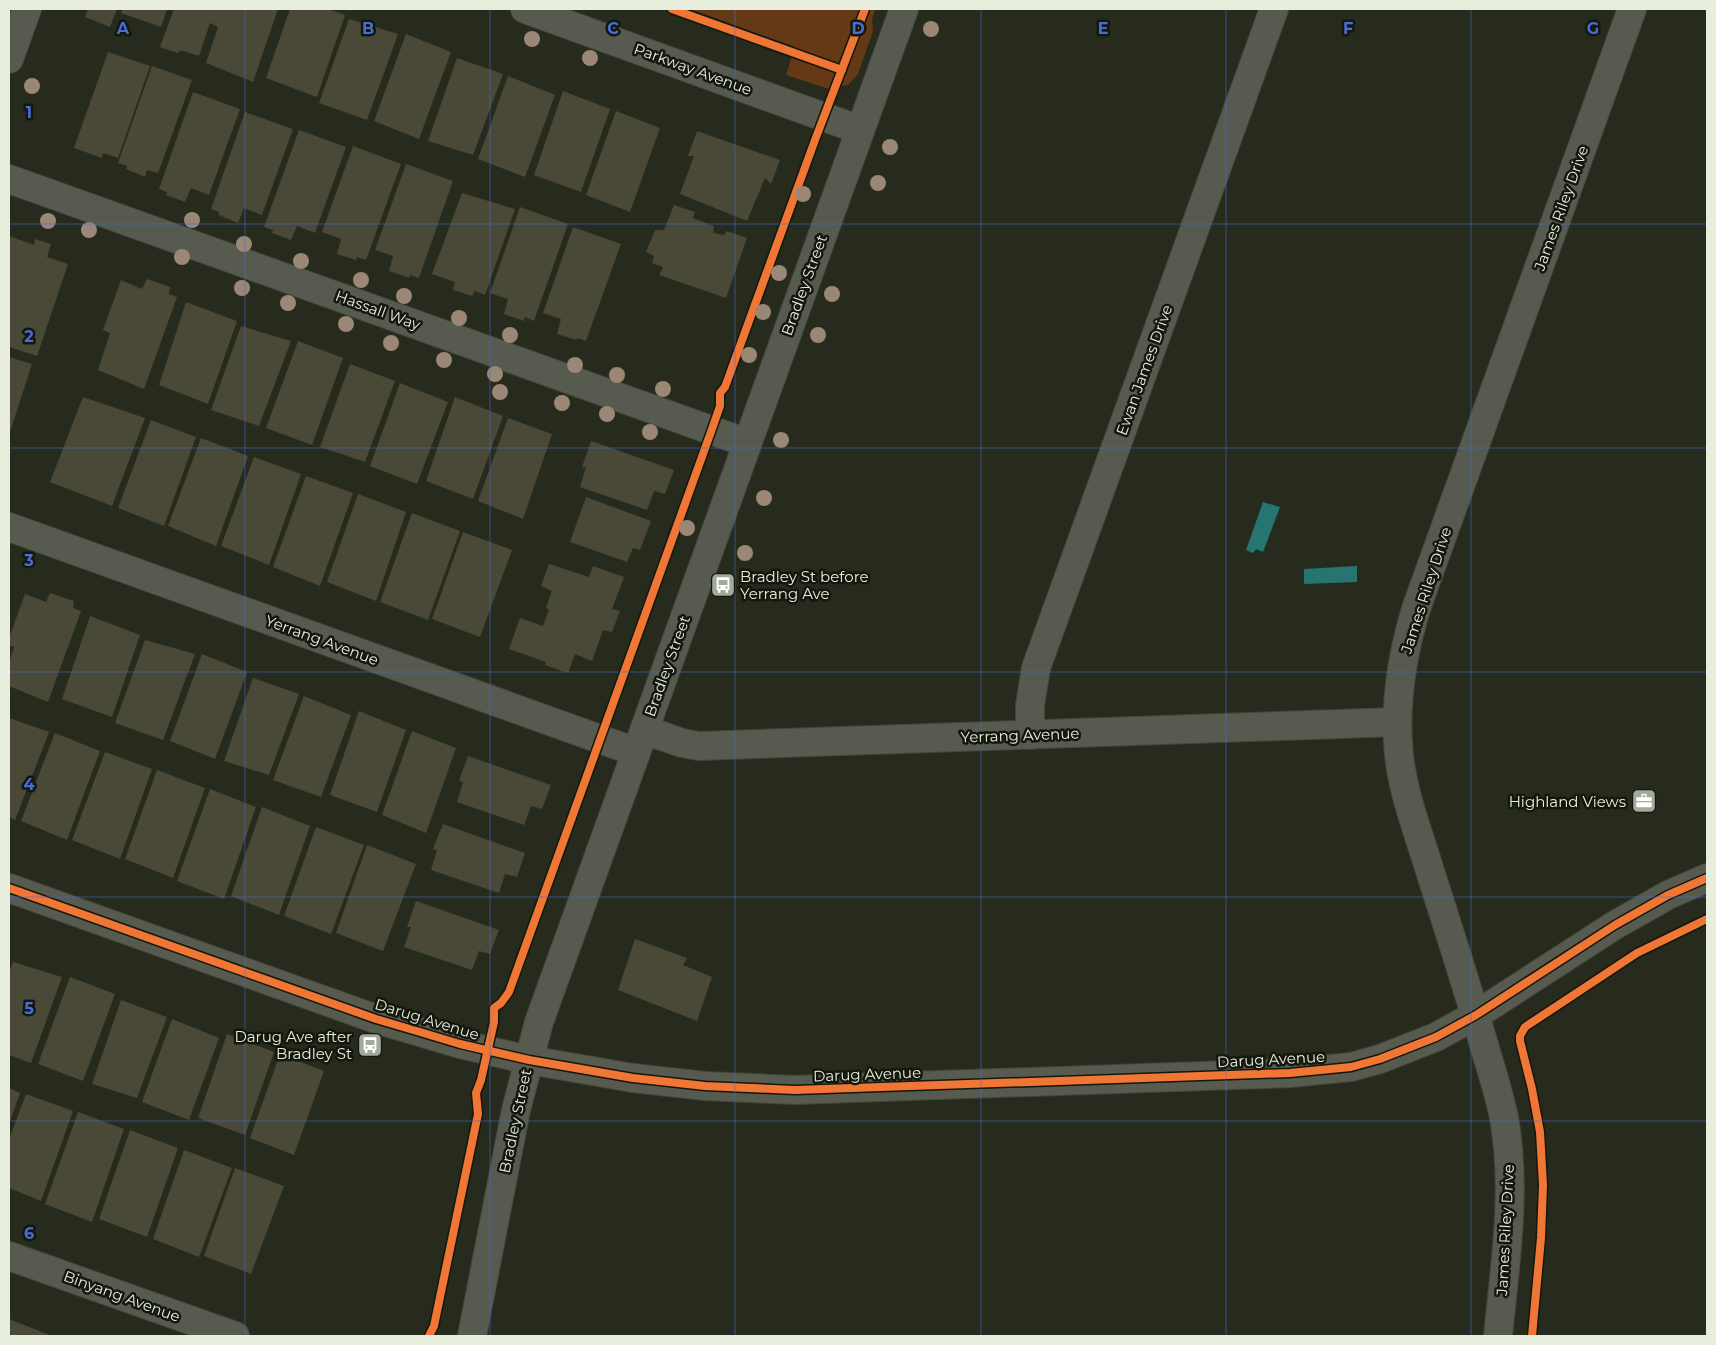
<svg xmlns="http://www.w3.org/2000/svg" width="1716" height="1345" font-family="Montserrat,sans-serif">
  <style>
    .green { fill: #653915 }
    .water { fill: #277572 }
    .building { fill: #4a4837 }
    .lines { fill: none; stroke-linecap: round; stroke-linejoin: round }
    .minor-casing { stroke: #43473b; stroke-width: 30 }
    .minor { stroke: #565a4f; stroke-width: 28 }
    .cycleway-casing { stroke: #14170c; stroke-width: 11 }
    .cycleway { stroke: #f07635; stroke-width: 8 }
    .tree { fill: #9a8775 }
    .grid { fill: none; stroke: #466ed9; stroke-width: 1; stroke-opacity: 0.55 }
    .labels { text-anchor: middle; dominant-baseline: central; stroke-width: 5; stroke-linejoin: round; paint-order: stroke }
    .street-label { font-size: 15px; fill: #e8eede; stroke: #14170c }
    .poi-label { font-size: 15px; fill: #e8eede; stroke: #14170c; text-anchor: end }
    .grid-label { font-size: 16px; text-anchor: middle; font-weight: bold; fill: #466ed9; stroke: #14170c; stroke-width: 5; stroke-linejoin: round; paint-order: stroke }
  </style>
  <rect width="100%" height="100%" fill="#272b1d"/>
  <!-- green -->
  <path class="green" d="M690,9H875L872,20L873,31L858,74L848,85L829,89L786,75L795,47Z"/>
  <!-- water -->
  <g class="water">
    <path d="M1263,502L1280,507L1263,552L1256,549L1253,553L1246,550Z"/>
    <path d="M1357,566V582L1304,584V569Z"/>
  </g>
  <!-- building -->
  <g class="building">
    <path d="M88,9H117L110,27L85,17Z"/>
    <path d="M123,9H167L161,27L121,13Z"/>
    <path d="M174,9H278L253,82L206,63L218,27L210,23L199,56L180,50L178,53L160,47Z"/>
    <path d="M290,9H328L345,15L317,97L266,78Z"/>
    <path d="M349,19L398,34L367,120L319,103Z"/>
    <path d="M406,34L451,52L419,139L374,121Z"/>
    <path d="M108,52L150,66L118,158L103,153L102,158L74,148Z"/>
    <path d="M457,58L503,74L473,155L428,141Z"/>
    <path d="M152,66L192,80L158,173L147,170L145,177L126,169L127,166L118,163Z"/>
    <path d="M508,76L555,95L525,177L478,159Z"/>
    <path d="M563,91L610,109L581,192L534,175Z"/>
    <path d="M193,92L240,109L209,195L191,188L185,202L166,195L167,192L159,189Z"/>
    <path d="M616,111L660,128L630,212L586,195Z"/>
    <path d="M245,112L293,129L262,215L244,208L238,223L219,215V212L211,209Z"/>
    <path d="M299,130L346,147L315,233L297,226L291,240L272,233L273,230L264,227Z"/>
    <path d="M697,131L780,160L771,184L765,178L747,221L680,194L694,156H688Z"/>
    <path d="M353,146L401,164L366,260L357,257L356,260L337,254L341,239L322,232Z"/>
    <path d="M406,164L453,181L419,278L410,275L409,278L389,271L393,256L375,250Z"/>
    <path d="M462,193L515,209L485,295L475,291L472,296L453,290L455,282L432,274Z"/>
    <path d="M674,205L695,212L693,218L714,226L713,233L724,235L727,231L747,238L726,298L659,275L663,267L652,263L654,256L646,252L655,230H664Z"/>
    <path d="M520,207L568,224L534,321L525,317L524,321L504,314L508,299L490,293Z"/>
    <path d="M573,227L621,244L586,341L578,338L576,340L557,334L561,319L543,313Z"/>
    <path d="M9,236L34,245L35,239L51,244L47,257L68,264L37,356L9,347Z"/>
    <path d="M147,279L170,287L169,294L177,297L144,389L98,370L110,333L103,330L121,280L142,289Z"/>
    <path d="M186,302L237,321L208,404L159,385Z"/>
    <path d="M241,326L291,341L259,426L211,410Z"/>
    <path d="M298,341L343,358L312,445L266,428Z"/>
    <path d="M9,357L32,364L9,435Z"/>
    <path d="M350,364L395,381L365,462L320,447Z"/>
    <path d="M400,383L448,402L417,484L370,466Z"/>
    <path d="M83,397L145,418L112,506L50,482Z"/>
    <path d="M455,397L503,416L473,499L426,481Z"/>
    <path d="M508,418L552,434L523,519L478,501Z"/>
    <path d="M151,420L196,437L164,526L118,508Z"/>
    <path d="M201,438L248,456L216,546L168,526Z"/>
    <path d="M591,441L674,470L665,494L654,491L647,510L580,487L586,467H582Z"/>
    <path d="M254,457L301,474L269,565L221,546Z"/>
    <path d="M306,476L353,493L320,586L273,567Z"/>
    <path d="M358,494L406,512L376,601L327,582Z"/>
    <path d="M586,497L651,521L640,550L633,548L627,562L570,542Z"/>
    <path d="M412,513L460,531L428,620L380,602Z"/>
    <path d="M463,532L512,550L480,637L432,619Z"/>
    <path d="M549,564L589,577L593,566L624,577L612,609L620,611L612,632L603,630L592,661L575,654L568,673L545,665L546,662L509,649L520,618L543,626L549,610L546,608L552,591L541,586Z"/>
    <path d="M50,593L74,601L73,608L81,611L48,702L9,686V663L14,647L9,645V638L25,594L46,602Z"/>
    <path d="M90,616L140,635L112,717L62,699Z"/>
    <path d="M145,640L195,654L163,740L115,723Z"/>
    <path d="M202,654L247,672L215,759L170,741Z"/>
    <path d="M253,678L299,694L269,775L224,761Z"/>
    <path d="M304,696L351,715L321,797L273,780Z"/>
    <path d="M359,711L406,730L377,812L330,795Z"/>
    <path d="M9,718L49,732L15,820L9,817Z"/>
    <path d="M412,731L456,748L426,833L382,815Z"/>
    <path d="M55,733L100,751L67,840L21,821Z"/>
    <path d="M105,752L152,769L120,859L72,840Z"/>
    <path d="M468,756L551,785L542,809L531,806L524,825L457,802L463,782L459,781Z"/>
    <path d="M157,770L205,788L173,878L125,859Z"/>
    <path d="M210,789L256,807L224,899L177,881Z"/>
    <path d="M262,807L310,826L279,915L231,896Z"/>
    <path d="M443,824L525,853L517,877L505,874L499,893L431,870L437,850L433,849Z"/>
    <path d="M316,827L364,845L331,934L284,916Z"/>
    <path d="M367,845L416,864L383,951L336,933Z"/>
    <path d="M416,901L499,930L490,954L479,951L472,970L404,947L411,927H407Z"/>
    <path d="M635,939L687,958L683,965L712,977L697,1021L618,990Z"/>
    <path d="M13,962L62,977L31,1063L9,1055V973Z"/>
    <path d="M70,977L115,994L83,1081L38,1064Z"/>
    <path d="M121,1000L167,1017L137,1098L92,1084Z"/>
    <path d="M172,1019L219,1038L189,1120L142,1102Z"/>
    <path d="M227,1034L274,1052L245,1135L198,1118Z"/>
    <path d="M280,1054L324,1071L294,1155L250,1138Z"/>
    <path d="M9,1088L20,1093L9,1124Z"/>
    <path d="M26,1094L73,1111L41,1201L9,1188V1139Z"/>
    <path d="M78,1112L124,1129L92,1222L45,1204Z"/>
    <path d="M130,1130L178,1148L147,1237L99,1219Z"/>
    <path d="M184,1150L232,1168L199,1257L153,1239Z"/>
    <path d="M235,1168L284,1186L251,1274L204,1256Z"/>
    <path d="M9,1319L52,1336H9Z"/>
  </g>
  <g class="lines">
    <defs>
      <g id="minor">
        <path d="M525,9L860,130"/>
        <path d="M9,59L27,9"/>
        <path d="M9,179L747,443"/>
        <path d="M9,527L636,752"/>
        <path d="M645,730L682,743L699,746L1397,722"/>
        <path d="M1030,735V705L1036,668L1274,9"/>
        <path d="M9,888L376,1019L420,1032L460,1044L529,1060L633,1078L705,1086L795,1090L1290,1073L1351,1067L1380,1059L1436,1037L1476,1015L1615,925L1668,895L1707,878"/>
        <path d="M9,1256L235,1336"/>
        <path d="M472,1336L516,1110L539,1022L904,9"/>
        <path d="M1498,1336C1505,1264 1517,1190 1504,1118C1499,1093 1491,1069 1484,1045C1467,986 1448,927 1429,868C1418,831 1403,794 1399,755C1394,705 1402,654 1417,606L1632,9"/>
      </g>
    </defs>
    <!-- minor casing -->
    <use href="#minor" class="minor-casing"/>
    <!-- minor -->
    <use href="#minor" class="minor"/>
    <defs>
      <g id="cycleway">
        <path d="M672,9L842,70"/>
        <path d="M9,888L376,1019L420,1032L460,1044L529,1060L633,1078L705,1086L795,1090L1290,1073L1351,1067L1380,1059L1436,1037L1476,1015L1615,925L1668,895L1707,878"/>
        <path d="M429,1336L434,1326L478,1114L476,1093L481,1080L494,1022V1008L501,1003L509,992L712,429L720,406V393L725,387L815,140L865,9"/>
        <path d="M1532,1336L1541,1238L1543,1185L1540,1132L1532,1089L1520,1041V1036L1525,1027L1637,953L1707,919"/>
      </g>
    </defs>
    <!-- cycleway casing -->
    <use href="#cycleway" class="cycleway-casing"/>
    <!-- cycleway -->
    <use href="#cycleway" class="cycleway"/>
  </g>
  <!-- trees -->
  <g class="tree">
    <circle cx="931" cy="29" r="8"/>
    <circle cx="532" cy="39" r="8"/>
    <circle cx="590" cy="58" r="8"/>
    <circle cx="32" cy="86" r="8"/>
    <circle cx="890" cy="147" r="8"/>
    <circle cx="878" cy="183" r="8"/>
    <circle cx="803" cy="194" r="8"/>
    <circle cx="192" cy="220" r="8"/>
    <circle cx="48" cy="221" r="8"/>
    <circle cx="89" cy="230" r="8"/>
    <circle cx="244" cy="244" r="8"/>
    <circle cx="182" cy="257" r="8"/>
    <circle cx="301" cy="261" r="8"/>
    <circle cx="779" cy="273" r="8"/>
    <circle cx="361" cy="280" r="8"/>
    <circle cx="242" cy="288" r="8"/>
    <circle cx="832" cy="294" r="8"/>
    <circle cx="404" cy="296" r="8"/>
    <circle cx="288" cy="303" r="8"/>
    <circle cx="763" cy="312" r="8"/>
    <circle cx="459" cy="318" r="8"/>
    <circle cx="346" cy="324" r="8"/>
    <circle cx="510" cy="335" r="8"/>
    <circle cx="818" cy="335" r="8"/>
    <circle cx="391" cy="343" r="8"/>
    <circle cx="749" cy="355" r="8"/>
    <circle cx="444" cy="360" r="8"/>
    <circle cx="575" cy="365" r="8"/>
    <circle cx="495" cy="374" r="8"/>
    <circle cx="617" cy="375" r="8"/>
    <circle cx="663" cy="389" r="8"/>
    <circle cx="500" cy="392" r="8"/>
    <circle cx="562" cy="403" r="8"/>
    <circle cx="607" cy="414" r="8"/>
    <circle cx="650" cy="432" r="8"/>
    <circle cx="781" cy="440" r="8"/>
    <circle cx="764" cy="498" r="8"/>
    <circle cx="687" cy="528" r="8"/>
    <circle cx="745" cy="553" r="8"/>
  </g>
  <!-- grid -->
  <path class="grid" d="M245,9V1336M490,9V1336M735,9V1336M981,9V1336M1226,9V1336M1471,9V1336M9,224H1707M9,448H1707M9,672H1707M9,897H1707M9,1121H1707"/>
  <!-- icons -->
  <defs>
    <symbol id="bus-square" viewBox="-11 -11 22 22"><rect x="-9" y="-9" width="18" height="18" rx="4" fill="#a4aa9a" stroke="#14170c"/><path d="M-5-6H5V4H4V6H2V4H-2V6H-4V4H-5ZM-3.5-4V0h7V-4ZM-3.5 1.2v1.5H-2V1.2ZM2 1.2v1.5H3.5V1.2Z" fill="#fff"/></symbol>
    <symbol id="office-square" viewBox="-11 -11 22 22"><rect x="-9" y="-9" width="18" height="18" rx="4" fill="#a4aa9a" stroke="#14170c"/><path d="M-6-3h4V-5.5h4V-3h4V5H-6ZM-1-4.5V-3h2v-1.5ZM-6 0V1H6V0Z" fill="#fff"/></symbol>
  </defs>
  <g fill-rule="evenodd">
    <use href="#bus-square" x="709" y="571" width="28" height="28"/>
    <use href="#office-square" x="1630" y="787" width="28" height="28"/>
    <use href="#bus-square" x="356" y="1031" width="28" height="28"/>
  </g>
  <g class="labels">
    <!-- street labels -->
    <g class="street-label">
      <text transform="translate(693 69) rotate(20)">Parkway Avenue</text>
      <text transform="translate(1561 208) rotate(-70)">James Riley Drive</text>
      <text transform="translate(804 285) rotate(-70)">Bradley Street</text>
      <text transform="translate(378 310) rotate(20)">Hassall Way</text>
      <text transform="translate(1144 370) rotate(-70)">Ewan James Drive</text>
      <text transform="translate(1426 590) rotate(-72)">James Riley Drive</text>
      <text transform="translate(322 640) rotate(20)">Yerrang Avenue</text>
      <text transform="translate(667 666) rotate(-70)">Bradley Street</text>
      <text transform="translate(1020 735) rotate(-2)">Yerrang Avenue</text>
      <text transform="translate(427 1019) rotate(17)">Darug Avenue</text>
      <text transform="translate(1271 1059) rotate(-3)">Darug Avenue</text>
      <text transform="translate(867 1074) rotate(-2)">Darug Avenue</text>
      <text transform="translate(515 1121) rotate(-78)">Bradley Street</text>
      <text transform="translate(1505 1230) rotate(-87)">James Riley Drive</text>
      <text transform="translate(122 1296) rotate(20)">Binyang Avenue</text>
    </g>
    <!-- poi labels -->
    <g class="poi-label">
      <text x="740" y="576" text-anchor="start">Bradley St before<tspan x="740" dy="17">Yerrang Ave</tspan></text>
      <text x="1626" y="801">Highland Views</text>
      <text x="352" y="1036">Darug Ave after<tspan x="352" dy="17">Bradley St</tspan></text>
    </g>
  </g>
  <g class="grid-label">
    <text x="123" y="34">A</text>
    <text x="368" y="34">B</text>
    <text x="613" y="34">C</text>
    <text x="858" y="34">D</text>
    <text x="1103" y="34">E</text>
    <text x="1348" y="34">F</text>
    <text x="1593" y="34">G</text>
    <text x="29" y="118">1</text>
    <text x="29" y="342">2</text>
    <text x="29" y="566">3</text>
    <text x="29" y="790">4</text>
    <text x="29" y="1014">5</text>
    <text x="29" y="1239">6</text>
  </g>
  <!-- border -->
  <rect width="1716" height="1345" fill="none" stroke="#e8eede" stroke-width="20"/>
</svg>
